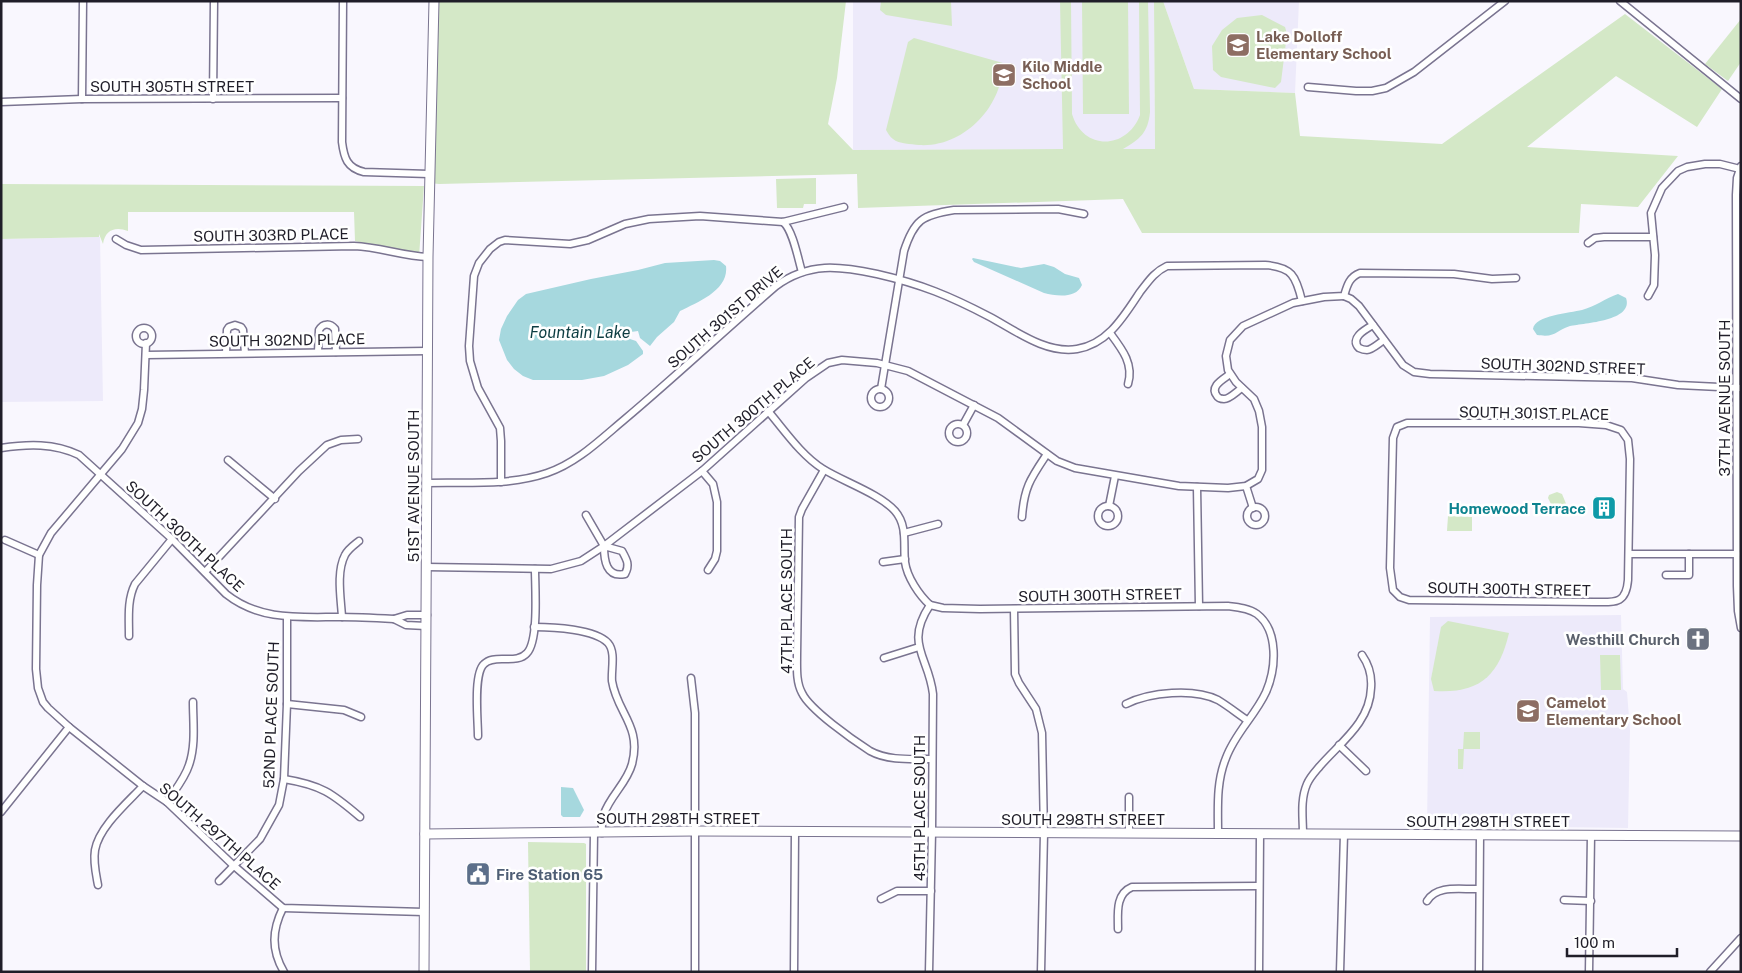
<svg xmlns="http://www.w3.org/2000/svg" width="1742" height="973" font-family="'Public Sans',sans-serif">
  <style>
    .built { fill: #edeafa }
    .green { fill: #d4e8c7 }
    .water { fill: #a6d8de }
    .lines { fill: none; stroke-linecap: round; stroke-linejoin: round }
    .street-casing { stroke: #7a7490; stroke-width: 9 }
    .secondary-casing { stroke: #7a7490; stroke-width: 11 }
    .street { stroke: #fff; stroke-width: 6 }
    .secondary { stroke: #fff; stroke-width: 9 }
    .labels { text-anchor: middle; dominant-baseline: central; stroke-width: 5; stroke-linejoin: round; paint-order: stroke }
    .education-label { font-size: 15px; font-weight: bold; fill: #785e54; stroke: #fff; text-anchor: start }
    .street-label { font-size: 15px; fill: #201e29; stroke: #fff }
    .culture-label { font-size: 15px; font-weight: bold; fill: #0d838f; stroke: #fff; text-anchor: end }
    .worship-label { font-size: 15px; font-weight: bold; fill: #5b616d; stroke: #fff; text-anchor: end }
    .service-label { font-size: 15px; font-weight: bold; fill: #4e5e75; stroke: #fff; text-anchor: start }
    .water-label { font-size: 16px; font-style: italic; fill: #0d3d42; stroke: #fff }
  </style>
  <rect width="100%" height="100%" fill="#f9f7fe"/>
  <!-- built -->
  <g class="built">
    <path d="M853,1H1154L1155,149L853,150Z"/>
    <path d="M1163,1H1299L1295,93L1194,89Z"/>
    <path d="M100,237L103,401L1,402V239Z"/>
    <path d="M1621,615L1623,689L1627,692L1630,730L1628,828L1427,825L1430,617Z"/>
  </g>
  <!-- green -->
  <g class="green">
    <path d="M434,1H846L837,78L828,124L853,150L1063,149L1060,1H1071L1072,114C1083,151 1127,150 1140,115L1139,1H1148L1150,112C1148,133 1140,139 1123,149H1155L1154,1H1163L1194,89L1295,93L1300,136L1442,144L1625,14L1722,89L1697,127L1616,76L1527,147L1678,156L1638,207L1581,204L1579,233H1142L1123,199L858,208L857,174L439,184L429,183Z"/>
    <path d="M881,1H951L952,26L886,15L880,10Z"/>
    <path d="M1082,1H1128L1129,114H1083Z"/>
    <path d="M1262,15L1285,27L1287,34L1281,82L1275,88L1221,77L1213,70L1212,46L1222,30L1237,18Z"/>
    <path d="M1741,19V62L1728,81L1705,64Z"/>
    <path d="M914,38L1003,63C1003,107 963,148 919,145C911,144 899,144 893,139C890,137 888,133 886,130L908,42Z"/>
    <path d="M816,178V204H804L803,208H777L776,179Z"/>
    <path d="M1,184L424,186L419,257L355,241L354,212H128V231C115,226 105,230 103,244L99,234V237L1,239Z"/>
    <path d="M1557,492L1562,494L1567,506L1565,510L1559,512L1554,510L1548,498L1549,495Z"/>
    <path d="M1448,516L1472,517V531H1447Z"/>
    <path d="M1448,621L1509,633C1499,676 1479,694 1434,691L1431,679L1441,627Z"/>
    <path d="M1600,655H1620L1621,690H1601Z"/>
    <path d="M1464,732H1480V749H1464L1463,769H1458V749H1463Z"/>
    <path d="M528,842L584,843L586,844V972H530Z"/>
  </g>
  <!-- water -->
  <g class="water">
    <path d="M973,258L1021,268L1044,264L1054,267L1065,274L1079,278L1082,285C1076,299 1056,296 1044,293L974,262L972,259Z"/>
    <path d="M714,260L720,261L726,266C729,290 698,302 680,311L674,322L657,337L650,346L640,338L638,331L631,332L630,339L636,341L643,351V354L628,365L604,376L582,380H533L523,376L514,369L507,360L499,340L501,329L507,316L518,300L526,294L591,279L638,270L665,263Z"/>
    <path d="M1618,294L1626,298C1634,321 1585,323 1570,326C1556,330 1557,338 1537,335L1533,329C1535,315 1570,313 1582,310C1594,307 1606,298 1618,294Z"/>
    <path d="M561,787L573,788L584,810L580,817H563L561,815Z"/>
  </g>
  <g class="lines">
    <defs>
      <g id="street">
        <path d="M343,1L342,142C344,158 347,168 364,172L429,174"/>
        <path d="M1620,1L1741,99"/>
        <path d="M1308,87L1356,91H1372L1386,88L1414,72L1505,1"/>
        <path d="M82,99L83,1"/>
        <path d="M213,99L214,1"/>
        <path d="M1,102L82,99L342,98"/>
        <path d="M1741,166L1737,178L1736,195L1737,586L1738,611L1741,628"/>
        <path d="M783,222C793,230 798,259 802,272"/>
        <path d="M116,239L126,245L141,250L354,246C380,247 402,256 428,257"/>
        <path d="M1588,243L1595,238L1604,237H1653"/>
        <path d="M1344,296L1351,299L1359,306L1403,365L1414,372L1430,374L1632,378L1678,385L1740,388"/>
        <path d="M1648,296L1654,285L1655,255L1651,213L1662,188L1678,171L1687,167L1705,164H1720L1740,169"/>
        <path d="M1373,325C1366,329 1349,338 1359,348C1361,349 1364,350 1367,350C1372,350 1379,343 1384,340"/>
        <circle cx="144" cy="336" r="8"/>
        <path d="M1110,333C1122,349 1134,364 1128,384"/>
        <path d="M146,343L144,390L142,409L138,423L122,449L51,533L39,555L37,585L36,669L38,688L43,702L48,708L69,727L143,786L167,802L233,865L283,908L424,912"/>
        <path d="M318,352L319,330C323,323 330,323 335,329L336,352"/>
        <path d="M226,353L227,330L229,327L235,325L241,327L243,330L245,353"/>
        <path d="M146,355L427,351"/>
        <path d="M1230,374C1224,379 1209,386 1217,396C1218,398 1221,399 1224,399C1230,399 1237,391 1242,388"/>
        <circle cx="880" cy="398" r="9"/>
        <path d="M881,389L904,251C914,220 922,215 954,210L1058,209L1084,214"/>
        <path d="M768,411C785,431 801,455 823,469C844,482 880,494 895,511C908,526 903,545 905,562C907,577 919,595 930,605"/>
        <path d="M1407,423H1579L1606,425L1621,430L1628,440L1630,459L1628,580C1626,605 1614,602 1594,602L1409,600L1400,597L1393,590L1390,568L1393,438L1397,427Z"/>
        <circle cx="958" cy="433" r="9"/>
        <path d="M963,425L974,405"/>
        <path d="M1,448C28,444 54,443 79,455L172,539L226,594C260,621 299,617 340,617C358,617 376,618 394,619"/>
        <path d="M228,460L275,499"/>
        <path d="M824,470L802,509L799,517L797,655C797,668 796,682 802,693C810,710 853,740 870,751C888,761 911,759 932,759"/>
        <path d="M702,471L713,484L717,502V551L715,559L708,570"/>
        <path d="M501,482V441L500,428L478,388L470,361L469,346L474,276L479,263L490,249L499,242L505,240L570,244L588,240L625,224L649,219L700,216L783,222L844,207"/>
        <path d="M427,483C467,482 509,486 547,473C577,463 601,439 625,419C676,376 725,330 776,286C809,262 839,266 877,274C921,284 950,296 990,317C1016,331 1046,354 1077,349C1108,344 1124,316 1140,292C1148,282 1154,272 1167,266L1265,265C1292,267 1296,276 1302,301"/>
        <path d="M1246,486L1253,508"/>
        <path d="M1197,487L1199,606"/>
        <path d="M1109,506L1115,476"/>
        <circle cx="1108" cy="516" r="10"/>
        <circle cx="1256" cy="516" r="9"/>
        <path d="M586,515L604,546"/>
        <path d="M1022,517C1024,487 1031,478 1047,454"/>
        <path d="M904,533L938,524"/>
        <path d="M5,540L39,555"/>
        <path d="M604,546L622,551C627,560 630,565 625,574C606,578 604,560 604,546Z"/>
        <path d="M1629,554H1737"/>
        <path d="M883,562L905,559"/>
        <path d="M426,567L551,569L581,561L604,546L702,471L806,378L828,363L842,360L877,363L908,371L998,418L1057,461L1075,468L1179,486L1228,488L1246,486L1258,479L1262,470V427L1259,411L1254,399L1236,382L1228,370L1226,356L1230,340L1243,326L1293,303L1324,297L1344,296C1347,286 1349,277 1360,273L1454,274L1492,279L1516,278"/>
        <path d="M205,572L299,471L327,445L341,440L358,439"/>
        <path d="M1666,575H1689V554"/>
        <path d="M930,605L943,608L980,609L1228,606C1237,607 1249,608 1257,614C1279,631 1276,669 1266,692C1255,716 1235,733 1226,758C1216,782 1218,808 1218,833"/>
        <path d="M1014,609L1015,674L1019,683L1036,709L1042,733L1044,833L1041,972"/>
        <path d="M342,617C341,599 336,572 345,555C348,549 354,545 359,541"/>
        <path d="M426,626L406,625L394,619L407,615H427"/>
        <path d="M534,627C553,627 595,629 608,643C616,652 611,670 612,681C617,713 642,726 632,764C627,783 610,796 604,814C601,820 602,826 602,833"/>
        <path d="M129,636C129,618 127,600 135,584L172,539"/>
        <path d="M884,658L919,647"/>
        <path d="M691,678L695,713V972"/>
        <path d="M287,704L344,710L361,717"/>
        <path d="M1126,704C1150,692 1194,688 1218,700C1228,706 1238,714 1247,720"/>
        <path d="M478,736C478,720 473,674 484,664C489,659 496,659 502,659C511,659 521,660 527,653C539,640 535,587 535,569"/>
        <path d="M1339,745L1366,771"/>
        <path d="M284,779C321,785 332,793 360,817"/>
        <path d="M167,802C175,790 185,778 189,765C196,745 193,722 193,702"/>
        <path d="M1,812L69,727"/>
        <path d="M1129,833V797"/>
        <path d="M1303,834C1303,818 1300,800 1307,784C1310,777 1315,772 1320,766C1341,742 1370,722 1371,688C1372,676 1369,665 1362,655"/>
        <path d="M219,881L260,839L279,805L284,779L287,704V618"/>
        <path d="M98,885C96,874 93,862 95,850C99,827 127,803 143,786"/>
        <path d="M881,899L897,891H931"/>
        <path d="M1564,900L1591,901"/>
        <path d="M1427,901C1437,884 1462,890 1479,889"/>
        <path d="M283,908C272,930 271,950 284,972"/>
        <path d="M1118,929C1118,914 1115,894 1132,887L1258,886"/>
        <path d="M592,972L594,833"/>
        <path d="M794,972L795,832"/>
        <path d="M929,972L932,832L933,694C929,657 904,644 930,605"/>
        <path d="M1259,972L1260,834"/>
        <path d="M1340,972L1344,834"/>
        <path d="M1479,972L1480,835"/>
        <path d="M1589,972L1591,835"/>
        <path d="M1710,972L1741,938"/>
      </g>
      <g id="secondary">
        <path d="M425,834L695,831L1741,836"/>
        <path d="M424,972L428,257L434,1"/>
      </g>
    </defs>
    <!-- street casing -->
    <use href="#street" class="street-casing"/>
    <!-- secondary casing -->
    <use href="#secondary" class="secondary-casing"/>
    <!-- street -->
    <use href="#street" class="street"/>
    <!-- secondary -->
    <use href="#secondary" class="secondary"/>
  </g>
  <!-- icons -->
  <defs>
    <symbol id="school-square" viewBox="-11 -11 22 22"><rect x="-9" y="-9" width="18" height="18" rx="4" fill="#8d6e63" stroke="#fff"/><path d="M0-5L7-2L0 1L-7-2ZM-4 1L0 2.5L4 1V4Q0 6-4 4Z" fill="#fff"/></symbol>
    <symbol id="building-square" viewBox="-11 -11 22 22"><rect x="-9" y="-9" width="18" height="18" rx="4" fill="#0f9aa8" stroke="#fff"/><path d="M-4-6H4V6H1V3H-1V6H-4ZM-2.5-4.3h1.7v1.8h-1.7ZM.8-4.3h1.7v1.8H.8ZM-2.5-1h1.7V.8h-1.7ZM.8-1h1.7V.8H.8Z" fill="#fff"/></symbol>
    <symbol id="church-square" viewBox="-11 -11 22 22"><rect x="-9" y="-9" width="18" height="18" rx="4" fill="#6b7280" stroke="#fff"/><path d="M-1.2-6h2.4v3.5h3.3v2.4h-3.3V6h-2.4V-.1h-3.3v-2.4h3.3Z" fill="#fff"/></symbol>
    <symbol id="civic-square" viewBox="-11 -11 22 22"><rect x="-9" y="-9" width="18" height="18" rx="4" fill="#5c6f8a" stroke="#fff"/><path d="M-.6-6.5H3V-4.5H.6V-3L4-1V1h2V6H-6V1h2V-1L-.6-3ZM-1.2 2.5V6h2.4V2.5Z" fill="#fff"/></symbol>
  </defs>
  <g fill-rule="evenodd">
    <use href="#school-square" x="1224" y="31" width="28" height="28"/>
    <use href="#school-square" x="990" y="61" width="28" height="28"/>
    <use href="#building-square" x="1590" y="494" width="28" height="28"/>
    <use href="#church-square" x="1684" y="625" width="28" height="28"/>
    <use href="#school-square" x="1514" y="697" width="28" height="28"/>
    <use href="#civic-square" x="464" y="860" width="28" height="28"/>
  </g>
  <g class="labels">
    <!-- education labels -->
    <g class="education-label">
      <text x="1256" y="36">Lake Dolloff<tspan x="1256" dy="17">Elementary School</tspan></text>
      <text x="1022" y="66">Kilo Middle<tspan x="1022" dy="17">School</tspan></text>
      <text x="1546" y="702">Camelot<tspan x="1546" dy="17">Elementary School</tspan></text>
    </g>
    <!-- street labels -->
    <g class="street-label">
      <text x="172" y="86">SOUTH 305TH STREET</text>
      <text transform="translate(271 235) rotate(-1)">SOUTH 303RD PLACE</text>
      <text transform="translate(725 317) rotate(-41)">SOUTH 301ST DRIVE</text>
      <text transform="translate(287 340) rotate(-1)">SOUTH 302ND PLACE</text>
      <text transform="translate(1563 366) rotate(2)">SOUTH 302ND STREET</text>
      <text transform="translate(1724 398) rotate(-90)">37TH AVENUE SOUTH</text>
      <text transform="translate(753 410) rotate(-40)">SOUTH 300TH PLACE</text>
      <text transform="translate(1534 413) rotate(1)">SOUTH 301ST PLACE</text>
      <text transform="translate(413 486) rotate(-90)">51ST AVENUE SOUTH</text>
      <text transform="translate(185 536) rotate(43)">SOUTH 300TH PLACE</text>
      <text transform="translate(1509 589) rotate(1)">SOUTH 300TH STREET</text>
      <text transform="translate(1100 595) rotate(-1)">SOUTH 300TH STREET</text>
      <text transform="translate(786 601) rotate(-90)">47TH PLACE SOUTH</text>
      <text transform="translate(271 715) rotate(-88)">52ND PLACE SOUTH</text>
      <text transform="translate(919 808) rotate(-90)">45TH PLACE SOUTH</text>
      <text x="678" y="818">SOUTH 298TH STREET</text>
      <text x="1083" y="819">SOUTH 298TH STREET</text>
      <text x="1488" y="821">SOUTH 298TH STREET</text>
      <text transform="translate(220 836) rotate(41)">SOUTH 297TH PLACE</text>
    </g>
    <!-- culture labels -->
    <g class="culture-label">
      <text x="1586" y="508">Homewood Terrace</text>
    </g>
    <!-- worship labels -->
    <g class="worship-label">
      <text x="1680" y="639">Westhill Church</text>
    </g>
    <!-- service labels -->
    <g class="service-label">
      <text x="496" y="874">Fire Station 65</text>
    </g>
    <!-- water labels -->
    <g class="water-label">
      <text x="580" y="332">Fountain Lake</text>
    </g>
  </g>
  <!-- border -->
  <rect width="1742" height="973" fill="none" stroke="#201e29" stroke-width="5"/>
  <!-- scale -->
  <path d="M1567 948v8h110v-8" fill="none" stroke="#201e29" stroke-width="2.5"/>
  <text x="1574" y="948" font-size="15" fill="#201e29" stroke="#ffffff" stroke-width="4" paint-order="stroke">100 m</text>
</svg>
